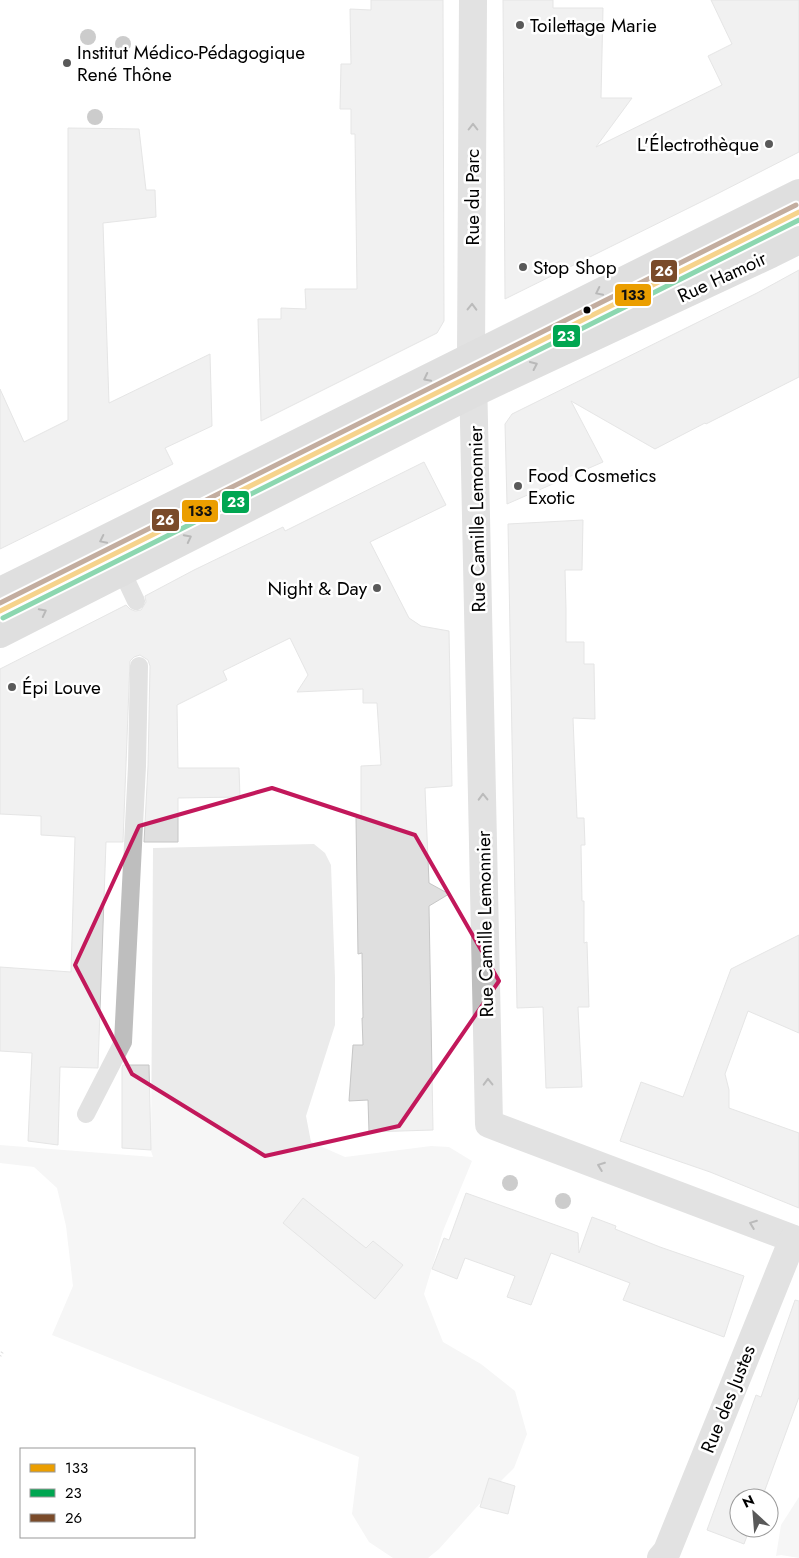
<svg xmlns="http://www.w3.org/2000/svg" width="799" height="1558" font-family="Jost,sans-serif">
  <style>
    .green { fill: #ebebeb }
    .building { fill: #dfdfdf; stroke: #c6c6c6 }
    .lines { fill: none; stroke-linecap: round; stroke-linejoin: round }
    .path { stroke: #b9b9b9; stroke-width: 3; stroke-dasharray: 1 2.5; stroke-linecap: butt }
    .lane { stroke: #bebebe; stroke-width: 18 }
    .street { stroke: #bebebe; stroke-width: 28 }
    .secondary { stroke: #b8b8b8; stroke-width: 28 }
    .bus-1-casing { stroke: #fff; stroke-width: 9 }
    .bus-2-casing { stroke: #fff; stroke-width: 9 }
    .bus-3-casing { stroke: #fff; stroke-width: 9 }
    .bus-1 { stroke: #eb9e00; stroke-width: 5 }
    .bus-2 { stroke: #00a651; stroke-width: 5 }
    .bus-3 { stroke: #7a4b2a; stroke-width: 5 }
    .tree { fill: #8e8e8e }
    .oneway { stroke: #686868 }
    .oneway2 { stroke: #656565 }
    .marked { fill: none; stroke: #c2185b; stroke-width: 4; stroke-linejoin: round }
    .poi-dot { fill: #595959; stroke: #fff; stroke-width: 2 }
    .bus-dot { fill: #000; stroke: #fff; stroke-width: 2 }
    .labels { text-anchor: middle; dominant-baseline: central; stroke-width: 5; stroke-linejoin: round; paint-order: stroke }
    .poi-label { font-size: 19px; fill: #000; stroke: #fff; text-anchor: start }
    .street-label { font-size: 19px; fill: #000; stroke: #fff }
    .line-badge { stroke: #fff; stroke-width: 2 }
    .badge-label { font-size: 14px; text-anchor: middle; font-weight: bold; fill: #fff }
    .pale-badge-label { font-size: 14px; text-anchor: middle; font-weight: bold; fill: #111 }
  </style>
  <rect width="100%" height="100%" fill="#fff"/>
  <!-- green -->
  <g class="green">
    <path d="M314,844L325,853L331,865L335,978V1025L306,1116L311,1142L345,1157L431,1146L449,1147L472,1161L443,1231L424,1294L443,1342L481,1364L515,1391L527,1434L514,1468L492,1490L439,1549L428,1558H393L369,1542L352,1514L359,1457L52,1335L73,1286L66,1226L57,1188L34,1167L0,1163V1145L153,1157L151,1151L153,848Z"/>
    <path d="M799,1497V1558L781,1555L776,1556L781,1525Z"/>
  </g>
  <!-- building -->
  <g class="building">
    <path d="M371,0H443L444,321L437,333L261,421L258,319H281V308L306,309L305,289H357L355,134H351V109H340L341,64H351L350,9L371,10Z"/>
    <path d="M503,0H553V8H603L601,98H632L596,147L722,85L708,56L732,44L711,0H799V152L713,196L505,299Z"/>
    <path d="M68,128L139,129L146,190H155L156,217L103,223L109,403L210,354L212,426L165,448L173,464L0,549V389L24,442L68,420Z"/>
    <path d="M799,270V377L706,424L705,423L655,449L571,401L603,462L507,504L505,424L512,414L757,293Z"/>
    <path d="M424,462L446,505L370,542L409,618L421,626L449,631L452,786L425,788L429,883L449,894L429,906L433,1130L369,1132L368,1100L349,1101L353,1045H363L362,1018H363L362,953L358,954L356,818H361V766L381,765L377,703H363V689L297,692L308,675L290,638L223,671L227,680L177,705L178,768H239L240,797L178,798V842H144L148,766L150,666L148,660L140,655L134,657L130,661L123,842H106L98,1067V1068L60,1067L58,1145L28,1141L32,1053L0,1051V967L71,972L75,837L41,835V816L0,814V669L126,605L130,609L135,611L141,610L146,602L145,596L194,570L283,527L285,531Z"/>
    <path d="M583,520L582,570H565L566,609V642H584V664H594L595,719L573,718L577,818H584L585,845H581L582,901H584V943L587,942L589,1007H578L582,1087L546,1088L543,1007L517,1008L508,524Z"/>
    <path d="M799,935V1033L748,1011L725,1074L729,1090V1108L799,1133V1208L710,1172L620,1141L641,1082L683,1097L731,969Z"/>
    <path d="M123,1065H149L151,1150L122,1148V1068Z"/>
    <path d="M466,1193L578,1233L579,1253L592,1217L616,1226L615,1229L660,1247L744,1276L724,1337L623,1300L630,1283L551,1253L531,1305L507,1297L515,1276L465,1258L457,1279L432,1269L444,1238L449,1240Z"/>
    <path d="M303,1198L366,1248L373,1241L403,1265L375,1299L283,1223Z"/>
    <path d="M795,1300L799,1301V1397L762,1498H739V1528H750L744,1544L707,1530L756,1395L761,1397Z"/>
    <path d="M489,1478L515,1486L508,1514L480,1507Z"/>
  </g>
  <g class="lines">
    <!-- path -->
    <path class="path" d="M0,1356L3,1351"/>
    <!-- lane -->
    <g class="lane">
      <path d="M118,563L136,601"/>
      <path d="M0,611L799,212"/>
      <path d="M86,1114L123,1042L137,766L139,666"/>
    </g>
    <!-- street -->
    <g class="street">
      <path d="M473,0L471,356L473,376L489,1124L799,1241"/>
      <path d="M661,1558L667,1551L793,1239"/>
    </g>
    <!-- secondary -->
    <g class="secondary">
      <path d="M0,591C267,460 532,325 799,193"/>
      <path d="M0,634L474,393L771,254L799,240"/>
    </g>
    <defs>
      <path id="bus-1" d="M0,611L799,212"/>
      <path id="bus-2" d="M3,618L799,220"/>
      <path id="bus-3" d="M0,603L796,205"/>
    </defs>
    <!-- bus-1 casing -->
    <use href="#bus-1" class="bus-1-casing"/>
    <!-- bus-2 casing -->
    <use href="#bus-2" class="bus-2-casing"/>
    <!-- bus-3 casing -->
    <use href="#bus-3" class="bus-3-casing"/>
    <!-- bus-1 -->
    <use href="#bus-1" class="bus-1"/>
    <!-- bus-2 -->
    <use href="#bus-2" class="bus-2"/>
    <!-- bus-3 -->
    <use href="#bus-3" class="bus-3"/>
  </g>
  <!-- trees -->
  <g class="tree">
    <circle cx="88" cy="37" r="8"/>
    <circle cx="123" cy="44" r="8"/>
    <circle cx="95" cy="117" r="8"/>
    <circle cx="510" cy="1183" r="8"/>
    <circle cx="563" cy="1201" r="8"/>
  </g>
  <!-- one-way arrows -->
  <defs><path id="oneway-chevron" d="M-2-3.5L2.5 0L-2 3.5" fill="none" stroke-width="1.6" stroke-linecap="round" stroke-linejoin="round" transform="scale(1.25)"/></defs>
  <g class="oneway">
    <use href="#oneway-chevron" transform="translate(473 127) rotate(-90)"/>
    <use href="#oneway-chevron" transform="translate(472 307) rotate(-89)"/>
    <use href="#oneway-chevron" transform="translate(483 797) rotate(-91)"/>
    <use href="#oneway-chevron" transform="translate(488 1082) rotate(-91)"/>
    <use href="#oneway-chevron" transform="translate(601 1166) rotate(-159)"/>
    <use href="#oneway-chevron" transform="translate(753 1224) rotate(-159)"/>
  </g>
  <g class="oneway2">
    <use href="#oneway-chevron" transform="translate(599 292) rotate(154)"/>
    <use href="#oneway-chevron" transform="translate(534 365) rotate(-25)"/>
    <use href="#oneway-chevron" transform="translate(427 378) rotate(153)"/>
    <use href="#oneway-chevron" transform="translate(188 538) rotate(-27)"/>
    <use href="#oneway-chevron" transform="translate(103 540) rotate(154)"/>
    <use href="#oneway-chevron" transform="translate(43 612) rotate(-27)"/>
  </g>
  <!-- marked area -->
  <path d="M0 0H799V1558H0ZM272,788L415,835L499,981L399,1126L265,1156L132,1074L75,965L139,826Z" fill="#fff" fill-opacity=".55" fill-rule="evenodd"/>
  <path class="marked" d="M272,788L415,835L499,981L399,1126L265,1156L132,1074L75,965L139,826Z"/>
  <!-- markers -->
  <g class="poi-dot">
    <circle cx="520" cy="25" r="5"/>
    <circle cx="67" cy="63" r="5"/>
    <circle cx="769" cy="144" r="5"/>
    <circle cx="523" cy="267" r="5"/>
    <circle cx="518" cy="486" r="5"/>
    <circle cx="377" cy="588" r="5"/>
    <circle cx="12" cy="687" r="5"/>
  </g>
  <circle class="bus-dot" cx="587" cy="310" r="4.5"/>
  <g class="labels">
    <!-- poi labels -->
    <g class="poi-label">
      <text x="530" y="25">Toilettage Marie</text>
      <text x="77" y="52">Institut Médico-Pédagogique<tspan x="77" dy="22">René Thône</tspan></text>
      <text x="759" y="144" text-anchor="end">L'Électrothèque</text>
      <text x="533" y="267">Stop Shop</text>
      <text x="528" y="475">Food Cosmetics<tspan x="528" dy="22">Exotic</tspan></text>
      <text x="367" y="588" text-anchor="end">Night &amp; Day</text>
      <text x="22" y="687">Épi Louve</text>
    </g>
    <!-- street labels -->
    <g class="street-label">
      <text transform="translate(472 197) rotate(-90)">Rue du Parc</text>
      <text transform="translate(722 277) rotate(-25)">Rue Hamoir</text>
      <text transform="translate(477 519) rotate(-91)">Rue Camille Lemonnier</text>
      <text transform="translate(485 924) rotate(-91)">Rue Camille Lemonnier</text>
      <text transform="translate(728 1399) rotate(-68)">Rue des Justes</text>
    </g>
  </g>
  <g class="line-badge">
    <rect x="650" y="259" width="28" height="24" rx="5" fill="#7a4b2a"/>
    <rect x="614" y="283" width="38" height="24" rx="5" fill="#eb9e00"/>
    <rect x="552" y="324" width="29" height="24" rx="5" fill="#00a651"/>
    <rect x="221" y="490" width="29" height="24" rx="5" fill="#00a651"/>
    <rect x="181" y="499" width="38" height="24" rx="5" fill="#eb9e00"/>
    <rect x="151" y="508" width="29" height="24" rx="5" fill="#7a4b2a"/>
  </g>
  <g class="badge-label">
    <text x="664" y="276">26</text>
    <text x="566" y="341">23</text>
    <text x="236" y="507">23</text>
    <text x="165" y="525">26</text>
  </g>
  <g class="pale-badge-label">
    <text x="633" y="300">133</text>
    <text x="200" y="516">133</text>
  </g>
  <!-- legend -->
  <rect x="20" y="1448" width="175" height="90" fill="#ffffff" stroke="#999999"/>
  <rect x="30" y="1464" width="25" height="8" fill="#eb9e00" stroke="#999999"/>
  <text x="65" y="1473" font-size="15" fill="#000000">133</text>
  <rect x="30" y="1489" width="25" height="8" fill="#00a651" stroke="#999999"/>
  <text x="65" y="1498" font-size="15" fill="#000000">23</text>
  <rect x="30" y="1514" width="25" height="8" fill="#7a4b2a" stroke="#999999"/>
  <text x="65" y="1523" font-size="15" fill="#000000">26</text>
  <!-- north arrow -->
  <g transform="translate(754 1513) rotate(334)"><circle r="24" fill="#ffffff" stroke="#999999"/>
  <path d="M0-4L9 19L0 12L-9 19Z" fill="#595959"/>
  <text y="-8" font-size="14" font-weight="bold" text-anchor="middle" fill="#000000">N</text>
  </g>
</svg>
